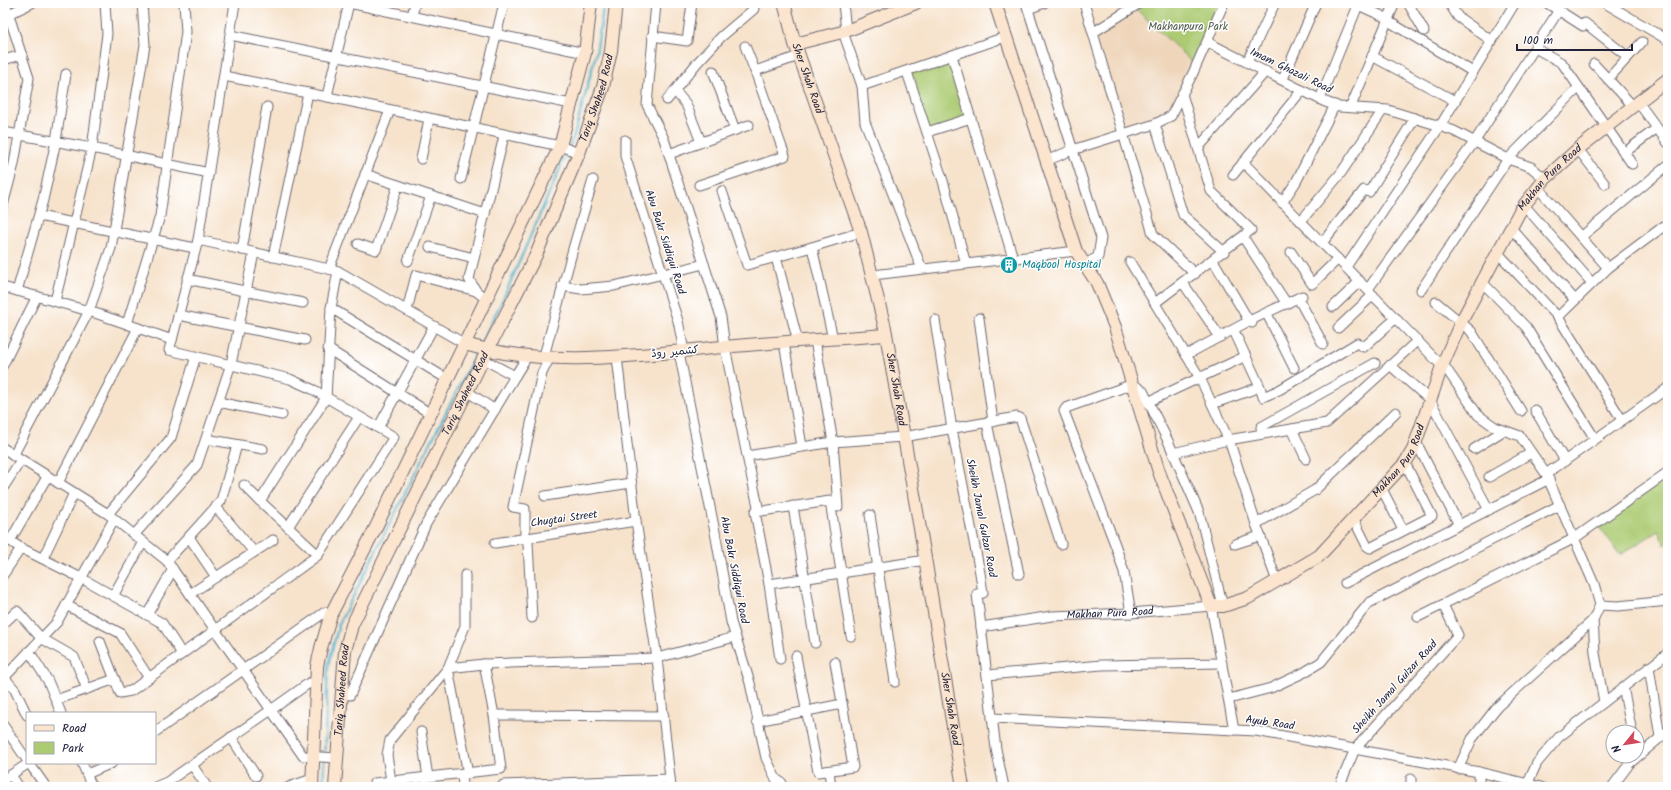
<svg xmlns="http://www.w3.org/2000/svg" width="1671" height="790" font-family="Kalam,'Playpen Sans Arabic',sans-serif">
  <style>
    .built { fill: #efd6bb }
    .green { fill: #accb72; stroke: #677656 }
    .lines { fill: none; stroke-linecap: round; stroke-linejoin: round }
    .stream { stroke: #4aaec9; stroke-width: 2.5 }
    .street-casing { stroke: #6d666e; stroke-width: 11 }
    .secondary-casing { stroke: #6d666e; stroke-width: 14 }
    .street { stroke: #fff; stroke-width: 9 }
    .secondary { stroke: #fce5cf; stroke-width: 12 }
    .labels { text-anchor: middle; dominant-baseline: central; stroke-width: 3; stroke-linejoin: round; paint-order: stroke }
    .park-label { font-size: 11px; fill: #525d4e; stroke: #fff }
    .street-label { font-size: 11px; fill: #22223b; stroke: #fff }
    .culture-label { font-size: 11px; fill: #0d838f; stroke: #fff; text-anchor: start }
  </style>
  <rect width="100%" height="100%" fill="#fff"/>
  <filter id="ink" filterUnits="userSpaceOnUse"><feTurbulence type="fractalNoise" baseFrequency=".025" numOctaves="2"/><feDisplacementMap in="SourceGraphic" scale="8" xChannelSelector="R" yChannelSelector="G"/><feConvolveMatrix kernelMatrix="1 2 1 2 8 2 1 2 1" color-interpolation-filters="sRGB"/></filter>
  <filter id="wash" filterUnits="userSpaceOnUse"><feTurbulence type="fractalNoise" baseFrequency=".012" numOctaves="4" result="noise"/><feDisplacementMap in="SourceGraphic" scale="16" xChannelSelector="R" yChannelSelector="G"/><feGaussianBlur stdDeviation="0.9" result="paint"/><feColorMatrix in="noise" values="0 0 0 0 0 0 0 0 0 0 0 0 0 0 0 0 0 1.4 0 .05"/><feComposite in="paint" operator="in"/></filter>
  <g filter="url(#wash)">
    <rect width="100%" height="100%" fill="#f7e3cc"/>
    <!-- built -->
    <g class="built">
      <path d="M839,3H908L844,27Z"/>
      <path d="M1134,7L1196,66L1171,116L1124,131L1093,33Z"/>
    </g>
    <!-- green -->
    <g class="green">
      <path d="M1140,3H1224L1196,66L1134,7Z"/>
      <path d="M952,56L971,118L927,132L907,72Z"/>
      <path d="M1668,472V543L1665,545L1658,531L1620,555L1596,523Z"/>
    </g>
    <g class="lines">
      <!-- stream -->
      <g class="stream">
        <path d="M480,345L503,299L574,136L596,54L604,3"/>
        <path d="M323,787L328,665L339,624L477,351"/>
      </g>
    </g>
  </g>
  <g filter="url(#ink)">
    <g class="lines">
      <defs>
        <g id="street">
          <path d="M235,3L198,240L338,271L465,344"/>
          <path d="M349,3L585,53"/>
          <path d="M656,3L647,105L664,139L721,317L725,347L747,456"/>
          <path d="M843,3L846,31"/>
          <path d="M1026,3L1101,238L1098,257L1085,264"/>
          <path d="M1084,3L1153,234L1195,274"/>
          <path d="M1408,3L1424,31"/>
          <path d="M1449,3L1458,17L1492,41"/>
          <path d="M1547,3L1583,26L1585,23L1628,57"/>
          <path d="M1605,3L1668,40"/>
          <path d="M1358,5L1389,19"/>
          <path d="M1028,9L1044,3"/>
          <path d="M9,14L32,3"/>
          <path d="M412,16L415,3"/>
          <path d="M1388,21L1473,72"/>
          <path d="M843,32L862,86L865,122L922,269"/>
          <path d="M1094,32L1140,3"/>
          <path d="M230,35L571,104"/>
          <path d="M652,36L687,41L692,3"/>
          <path d="M1207,42L1323,101L1339,107L1388,110L1440,126L1454,131L1508,159L1531,167L1545,179"/>
          <path d="M745,46L755,71L799,56"/>
          <path d="M1535,48L1562,63L1632,164"/>
          <path d="M952,56L1013,258"/>
          <path d="M1372,56L1455,101"/>
          <path d="M3,60L22,55"/>
          <path d="M1247,62L1275,3"/>
          <path d="M1594,64L1633,106"/>
          <path d="M713,71L735,130"/>
          <path d="M907,72L943,181L966,264"/>
          <path d="M224,76L382,108L560,146L579,153"/>
          <path d="M1283,79L1316,3"/>
          <path d="M1608,79L1642,42"/>
          <path d="M862,86L1005,37"/>
          <path d="M675,91L686,104L701,142"/>
          <path d="M327,96L349,3"/>
          <path d="M1320,99L1359,3"/>
          <path d="M667,100L697,63L721,37L754,9L752,3"/>
          <path d="M1638,102L1668,143"/>
          <path d="M1351,106L1395,3"/>
          <path d="M1155,124L1183,215L1224,252"/>
          <path d="M3,132L92,148L209,173"/>
          <path d="M927,132L971,118"/>
          <path d="M625,140V156L678,321L684,351"/>
          <path d="M1198,148L1266,71"/>
          <path d="M1578,149L1605,184"/>
          <path d="M1624,153L1657,128"/>
          <path d="M669,154L749,125"/>
          <path d="M421,159L429,119"/>
          <path d="M1046,161L1072,150L1155,124L1171,116L1193,73L1224,3"/>
          <path d="M1243,162L1442,366"/>
          <path d="M365,174L485,214"/>
          <path d="M1233,175L1302,90"/>
          <path d="M461,179L504,3"/>
          <path d="M699,185L785,156L755,71"/>
          <path d="M1538,188L1608,268"/>
          <path d="M722,191L747,265L812,247"/>
          <path d="M1282,203L1296,182L1335,105"/>
          <path d="M3,205L14,164L29,78L5,3"/>
          <path d="M1524,205L1592,283"/>
          <path d="M39,216L195,248"/>
          <path d="M1301,221L1341,173L1383,110"/>
          <path d="M1511,228L1575,300"/>
          <path d="M1243,237L1287,304"/>
          <path d="M1581,237L1668,165"/>
          <path d="M1322,243L1364,190L1369,192L1415,118"/>
          <path d="M358,244L376,250L398,185"/>
          <path d="M430,247L474,258"/>
          <path d="M242,250L267,107"/>
          <path d="M1291,252L1312,284L1338,259"/>
          <path d="M1498,253L1558,317L1622,420"/>
          <path d="M273,257L308,93"/>
          <path d="M776,257L798,342"/>
          <path d="M1213,260L1249,321L1252,323"/>
          <path d="M408,261L431,196"/>
          <path d="M1130,262L1200,378L1230,443L1256,524L1277,581"/>
          <path d="M1346,267L1440,126L1515,3"/>
          <path d="M329,269L390,110"/>
          <path d="M338,271L331,308L326,398L260,501L288,527L359,417"/>
          <path d="M873,275L1076,251"/>
          <path d="M187,279L303,303"/>
          <path d="M1482,282L1526,327L1595,439"/>
          <path d="M1183,283L1220,337"/>
          <path d="M562,286L581,289L614,286L704,264"/>
          <path d="M3,287L89,311L127,324"/>
          <path d="M1368,289L1475,141L1559,10"/>
          <path d="M1421,290L1508,159L1578,88"/>
          <path d="M17,291L43,200L56,141L66,74"/>
          <path d="M1298,298L1323,344"/>
          <path d="M486,299L476,291L469,279L504,136"/>
          <path d="M55,301L92,148L107,34L105,3"/>
          <path d="M1436,302L1471,331L1521,411"/>
          <path d="M1155,303L1251,230L1211,191L1182,94"/>
          <path d="M1333,307L1360,281"/>
          <path d="M331,308L447,379"/>
          <path d="M407,310L416,275L476,291"/>
          <path d="M1267,314L1294,368"/>
          <path d="M178,315L305,340"/>
          <path d="M1558,317L1608,268L1668,223"/>
          <path d="M979,318L993,422"/>
          <path d="M935,320L952,429L980,573L983,593L977,594L996,749L1004,787"/>
          <path d="M138,328L127,324L160,216L186,32L184,3"/>
          <path d="M1338,328L1373,295"/>
          <path d="M1234,331L1260,387L1263,397L1279,390L1357,343L1364,347L1396,318"/>
          <path d="M833,339L812,247L861,232"/>
          <path d="M815,340L833,442L838,507"/>
          <path d="M784,343L802,446"/>
          <path d="M328,349L431,414"/>
          <path d="M679,352L715,532L731,622L750,683L766,758L776,779L782,783V787"/>
          <path d="M1186,355L1249,321L1302,296"/>
          <path d="M544,356L573,249L593,180"/>
          <path d="M617,357L636,521L657,658L671,787"/>
          <path d="M483,359L515,376L528,355"/>
          <path d="M1443,364L1478,415L1495,427L1520,436L1546,474L1594,584L1600,605L1593,620L1595,653L1604,702"/>
          <path d="M3,365L37,296"/>
          <path d="M1390,365L1430,400L1489,510"/>
          <path d="M468,392L495,410"/>
          <path d="M218,402L282,415"/>
          <path d="M1148,402L1246,356"/>
          <path d="M1212,404L1260,387"/>
          <path d="M1535,410L1565,461"/>
          <path d="M987,423L1019,574"/>
          <path d="M378,428L434,326"/>
          <path d="M1292,429L1306,459"/>
          <path d="M1262,434L1261,427L1375,363"/>
          <path d="M206,439L263,449"/>
          <path d="M1416,442L1459,525"/>
          <path d="M3,448L108,514L167,561L271,710L167,782L155,787"/>
          <path d="M1474,449L1503,431"/>
          <path d="M1173,453L1228,440L1327,423L1418,340"/>
          <path d="M13,456L89,311L111,248L145,45L142,3"/>
          <path d="M1546,474L1668,388"/>
          <path d="M1489,477L1531,453"/>
          <path d="M58,483L138,328L172,340L198,240"/>
          <path d="M244,485L260,501"/>
          <path d="M3,488L21,460"/>
          <path d="M1382,489L1403,530"/>
          <path d="M545,496L631,483"/>
          <path d="M793,506L815,643"/>
          <path d="M216,507L254,552"/>
          <path d="M759,511L747,456L833,442L903,437L1017,417L1020,418L1061,544"/>
          <path d="M108,514L171,438L196,356"/>
          <path d="M870,515L895,682"/>
          <path d="M1354,520L1367,546L1370,548L1432,516L1405,463"/>
          <path d="M1256,524L1315,490L1396,412"/>
          <path d="M288,527L318,555"/>
          <path d="M134,535L197,465L231,364L254,253"/>
          <path d="M189,537L216,577"/>
          <path d="M495,543L636,521"/>
          <path d="M1235,544L1260,536"/>
          <path d="M21,548L81,578L162,623L182,654"/>
          <path d="M43,558L74,493"/>
          <path d="M167,561L221,501L237,445"/>
          <path d="M3,575L21,548L10,541L47,477"/>
          <path d="M1345,583L1549,479"/>
          <path d="M769,584L755,512L830,501L851,636"/>
          <path d="M190,594L273,540"/>
          <path d="M113,596L143,542"/>
          <path d="M66,605L120,633L149,678"/>
          <path d="M1600,605L1618,606L1668,601"/>
          <path d="M1131,613L1124,572L1116,547L1064,411L1066,408L1133,384L1143,391L1168,441L1199,512L1223,606"/>
          <path d="M147,615L173,569"/>
          <path d="M1418,617L1575,538L1668,472"/>
          <path d="M532,618L528,543L525,537V509L513,507L542,373L550,357"/>
          <path d="M3,624L17,611L41,638L74,657L87,689"/>
          <path id="s1" d="M981,627L1052,616L1131,613L1211,606L1234,730"/>
          <path d="M100,641L120,693L131,691L318,555L394,437L314,390L290,379L169,350L172,340"/>
          <path d="M29,651L48,681L61,713"/>
          <path d="M796,656L818,772L853,767L835,662"/>
          <path d="M780,659L769,584L926,560"/>
          <path d="M484,664L494,715L664,716"/>
          <path d="M1649,667L1660,737"/>
          <path d="M987,675L1102,665L1222,663"/>
          <path d="M4,677L15,690L27,715"/>
          <path d="M3,679L57,622L114,519"/>
          <path d="M316,682L309,683L271,710L303,756L338,758"/>
          <path d="M1623,687L1632,732"/>
          <path d="M342,693L350,695L426,524L515,376"/>
          <path d="M1229,699L1271,688L1303,673L1321,662L1369,603L1560,505"/>
          <path d="M56,700L115,679"/>
          <path d="M992,718L1256,731L1479,772L1541,787"/>
          <path d="M757,721L842,704"/>
          <path d="M3,725L27,760"/>
          <path d="M155,732L325,612L331,614"/>
          <path d="M421,732L428,777"/>
          <path d="M231,737L256,776"/>
          <path d="M29,763L46,787"/>
          <path d="M82,763L92,787"/>
          <path d="M192,765L207,787"/>
          <path d="M1458,769L1472,739L1497,707L1593,620"/>
          <path d="M829,771L831,787"/>
          <path d="M87,774L112,763"/>
          <path d="M462,774L463,787"/>
          <path d="M468,774L448,668L484,664L657,658L735,637"/>
          <path d="M11,775L19,787"/>
          <path d="M3,780L29,763"/>
          <path d="M391,781L387,755L390,740L448,668L465,626V575"/>
          <path d="M503,785L670,779"/>
          <path d="M289,787L312,779"/>
          <path d="M375,787L374,783L501,769L494,715"/>
          <path d="M1339,787L1355,749L1458,635L1443,605"/>
          <path d="M1411,787V779"/>
          <path d="M1479,787V772"/>
          <path d="M1526,787L1537,763L1559,737L1668,653"/>
          <path d="M1612,787L1630,763L1668,731"/>
        </g>
        <g id="secondary">
          <path id="s2" d="M784,3L795,44L861,232L885,328L922,540L963,787"/>
          <path id="s3" d="M995,3L1076,251L1097,283L1115,327L1159,472L1211,606H1223L1248,598L1319,556L1405,463L1413,450L1442,366L1461,322L1521,209L1545,179L1578,149L1668,79"/>
          <path d="M795,44L846,31L916,3"/>
          <path d="M465,344C549,369 638,355 723,347C778,342 832,339 886,335"/>
          <path d="M312,787L317,666L321,648L331,614L375,529L560,146L585,53L591,3"/>
          <path id="s4" d="M335,787L345,651L352,625L488,349L536,255L579,153L603,87L611,51L616,3"/>
        </g>
      </defs>
      <!-- street casing -->
      <use href="#street" class="street-casing"/>
      <!-- secondary casing -->
      <use href="#secondary" class="secondary-casing"/>
      <!-- street -->
      <use href="#street" class="street"/>
      <!-- secondary -->
      <use href="#secondary" class="secondary"/>
    </g>
  </g>
  <!-- icons -->
  <defs>
    <symbol id="building-disc" viewBox="-11 -11 22 22"><circle r="9.5" fill="#0f9aa8" stroke="#fff"/><path d="M-4-6H4V6H1V3H-1V6H-4ZM-2.5-4.3h1.7v1.8h-1.7ZM.8-4.3h1.7v1.8H.8ZM-2.5-1h1.7V.8h-1.7ZM.8-1h1.7V.8H.8Z" fill="#fff"/></symbol>
  </defs>
  <g fill-rule="evenodd">
    <use href="#building-disc" x="999" y="255" width="20" height="20"/>
  </g>
  <g class="labels">
    <!-- park labels -->
    <g class="park-label">
      <text x="1188" y="27">Makhanpura Park</text>
    </g>
    <!-- street labels -->
    <g class="street-label">
      <text transform="translate(1291 71) rotate(26)">Imam Ghazali Road</text>
      <text stroke="none"><textPath href="#s2" startOffset="79">Sher Shah Road</textPath></text>
      <text stroke="none"><textPath href="#s4" startOffset="745">Tariq Shaheed Road</textPath></text>
      <text stroke="none"><textPath href="#s3" startOffset="1212">Makhan Pura Road</textPath></text>
      <text transform="translate(665 242) rotate(72)">Abu Bakr Siddiqui Road</text>
      <text transform="translate(675 352) rotate(-5)">کشمیر روڈ</text>
      <text stroke="none"><textPath href="#s2" startOffset="403">Sher Shah Road</textPath></text>
      <text stroke="none"><textPath href="#s4" startOffset="421">Tariq Shaheed Road</textPath></text>
      <text stroke="none"><textPath href="#s3" startOffset="888">Makhan Pura Road</textPath></text>
      <text transform="translate(981 518) rotate(79)">Sheikh Jamal Gulzar Road</text>
      <text transform="translate(564 519) rotate(-8)">Chugtai Street</text>
      <text transform="translate(734 570) rotate(79)">Abu Bakr Siddiqui Road</text>
      <text stroke="none"><textPath href="#s1" startOffset="130">Makhan Pura Road</textPath></text>
      <text transform="translate(1395 687) rotate(-48)">Sheikh Jamal Gulzar Road</text>
      <text stroke="none"><textPath href="#s4" startOffset="97">Tariq Shaheed Road</textPath></text>
      <text stroke="none"><textPath href="#s2" startOffset="727">Sher Shah Road</textPath></text>
      <text transform="translate(1270 723) rotate(8)">Ayub Road</text>
    </g>
    <!-- culture labels -->
    <g class="culture-label">
      <text x="1022" y="265">Maqbool Hospital</text>
    </g>
  </g>
  <!-- margin -->
  <rect width="1671" height="790" fill="none" stroke="#fff" stroke-width="16"/>
  <!-- legend -->
  <rect x="26" y="712" width="130" height="52" fill="#ffffff" stroke="#a7a7b1"/>
  <rect x="34" y="725" width="20" height="6" fill="#fce5cf" stroke="#a7a7b1"/>
  <text x="62" y="732" font-size="12" fill="#22223b">Road</text>
  <rect x="34" y="742" width="20" height="12" fill="#accb72" stroke="#a7a7b1"/>
  <text x="62" y="752" font-size="12" fill="#22223b">Park</text>
  <!-- north arrow -->
  <g transform="translate(1625 744) rotate(240)"><circle r="19" fill="#ffffff" stroke="#a7a7b1"/>
  <path d="M0-3L7 15L0 10L-7 15Z" fill="#d1495b"/>
  <text y="-6" font-size="11" font-weight="bold" text-anchor="middle" fill="#22223b">N</text>
  </g>
  <!-- scale -->
  <path d="M1517 44v6h115v-6" fill="none" stroke="#22223b" stroke-width="2"/>
  <text x="1523" y="44" font-size="12" fill="#22223b" stroke="#ffffff" stroke-width="3" paint-order="stroke">100 m</text>
</svg>
